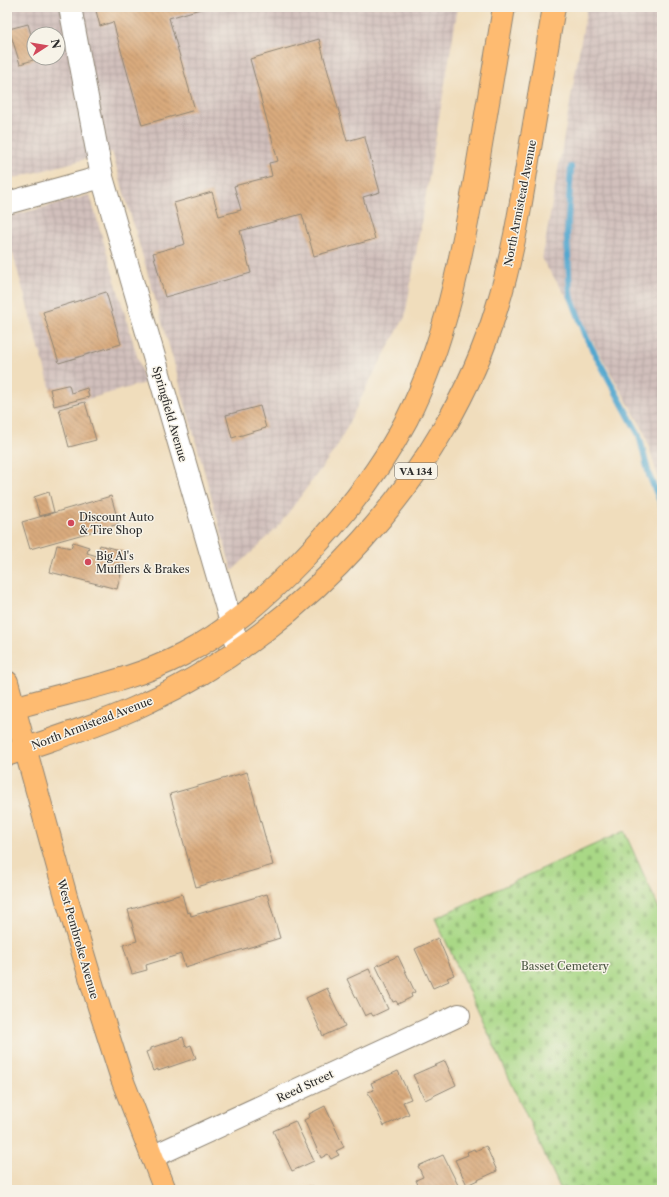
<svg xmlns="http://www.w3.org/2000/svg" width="669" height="1197" font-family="'Libre Caslon Text',serif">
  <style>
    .industrial { fill: url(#industrial-grid); fill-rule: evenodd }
    .cemetery { fill: url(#cemetery-stones); stroke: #6a8258 }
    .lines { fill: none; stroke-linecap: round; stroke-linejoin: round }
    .stream { stroke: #53a7cf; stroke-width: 6 }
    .building { fill: url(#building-back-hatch) }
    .minor-casing { stroke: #8e8474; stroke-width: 24 }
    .major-casing { stroke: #8e8474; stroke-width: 24 }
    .minor { stroke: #fff; stroke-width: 22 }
    .major { stroke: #febb71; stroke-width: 22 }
    .poi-dot { fill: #d1495b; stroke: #f7f3e8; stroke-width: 1.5 }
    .labels { text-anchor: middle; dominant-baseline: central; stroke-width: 3; stroke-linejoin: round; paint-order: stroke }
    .shield { fill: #f7f3e8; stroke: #686764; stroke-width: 1 }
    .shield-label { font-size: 10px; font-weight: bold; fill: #2b2b2b }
    .street-label { font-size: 11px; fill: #2b2b2b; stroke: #f7f3e8 }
    .poi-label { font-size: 11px; fill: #2b2b2b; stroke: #f7f3e8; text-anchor: start }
    .park-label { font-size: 11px; fill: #4a5642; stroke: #f7f3e8 }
  </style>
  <defs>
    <pattern id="industrial-grid" width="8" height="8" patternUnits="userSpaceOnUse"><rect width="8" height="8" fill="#d1c0bc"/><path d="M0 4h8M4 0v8" fill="none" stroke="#b4a5a2"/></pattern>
    <pattern id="cemetery-stones" width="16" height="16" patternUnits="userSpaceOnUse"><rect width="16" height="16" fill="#a9d886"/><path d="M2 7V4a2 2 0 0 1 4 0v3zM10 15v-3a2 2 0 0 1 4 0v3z" fill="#92ba74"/></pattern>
    <pattern id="building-back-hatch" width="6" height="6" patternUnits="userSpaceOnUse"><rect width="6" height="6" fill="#d9aa7d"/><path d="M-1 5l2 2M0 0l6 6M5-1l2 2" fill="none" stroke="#b08b67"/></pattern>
  </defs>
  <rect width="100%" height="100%" fill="#f7f3e8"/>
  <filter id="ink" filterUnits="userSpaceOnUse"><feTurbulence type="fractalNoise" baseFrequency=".025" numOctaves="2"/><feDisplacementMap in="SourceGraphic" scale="8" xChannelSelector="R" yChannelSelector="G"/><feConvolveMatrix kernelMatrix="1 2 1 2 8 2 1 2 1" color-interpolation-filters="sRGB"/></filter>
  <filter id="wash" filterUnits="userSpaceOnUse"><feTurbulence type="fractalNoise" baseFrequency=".012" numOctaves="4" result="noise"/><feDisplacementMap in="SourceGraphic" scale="16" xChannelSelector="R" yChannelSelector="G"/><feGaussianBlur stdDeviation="0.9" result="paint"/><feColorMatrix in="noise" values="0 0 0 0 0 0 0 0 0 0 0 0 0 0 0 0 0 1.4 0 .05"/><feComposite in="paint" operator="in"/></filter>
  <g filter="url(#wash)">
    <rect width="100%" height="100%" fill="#f0ddbc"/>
    <!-- industrial -->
    <g class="industrial">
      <path d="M7,7H458L405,317L368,384L337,447L277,528L232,571L174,363L112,152L7,180ZM34,34H58V58H34Z"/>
      <path d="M587,7H662V490L644,431L567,297L542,260Z"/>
      <path d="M90,195L145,383L56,408L7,233V217Z"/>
    </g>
    <!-- cemetery -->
    <path class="cemetery" d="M624,831L662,915V1190H561L435,918Z"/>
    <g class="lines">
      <!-- stream -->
      <path class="stream" d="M571,167L567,236L570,294L587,339L639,435L649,475L662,506"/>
    </g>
    <g id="blocks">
      <!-- building -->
      <g class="building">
        <path d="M95,7H207L169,18L195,110L142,125L113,22L100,26Z"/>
        <path d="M28,24L34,45V58H40L20,64L9,29Z"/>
        <path d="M319,39L347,141L365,136V138L380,192L363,197L375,239L314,256L302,214L240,231L251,273L165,297L153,253L185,244L174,203L212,192L219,216L241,210L234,186L272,176L269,163L278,161L250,59Z"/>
        <path d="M106,292L121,344L59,363L43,312Z"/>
        <path d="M67,385H69L71,393L87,388L89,397L54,406L50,389Z"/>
        <path d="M85,402L96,440L69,447L59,409Z"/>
        <path d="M260,406L266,428L232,438L226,415Z"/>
        <path d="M49,492L54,512L40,516L34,497Z"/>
        <path d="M111,496L119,524L30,549L22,522Z"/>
        <path d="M73,542L89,547L87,553L97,556L100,545L126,552L117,589L50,572L57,545L71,548Z"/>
        <path d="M247,772L273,865L196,887L170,794Z"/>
        <path d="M182,894L187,913L190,912L191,916L267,894L280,938L185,967L181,954L146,965L147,970L132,974L123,945L137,941L128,910Z"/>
        <path d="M438,938L454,975L447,978L449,981L433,988L415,949Z"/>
        <path d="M398,956L415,992L411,994L412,997L398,1004L396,1001L393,1002L376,966Z"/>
        <path d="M369,969L388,1009L373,1016L371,1013L365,1016L347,979Z"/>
        <path d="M327,988L345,1026L323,1036L306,998Z"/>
        <path d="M183,1037L186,1047L191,1045L196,1058L158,1071V1069L153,1071L146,1052L151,1050V1048Z"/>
        <path d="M445,1061L456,1085L425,1100L413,1075Z"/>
        <path d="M398,1071L411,1099L403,1102L409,1114L384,1126L368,1092L374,1090L371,1083Z"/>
        <path d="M325,1106L344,1147L336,1151L339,1155L331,1159L328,1154L321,1158L304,1120L310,1117L309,1114Z"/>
        <path d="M295,1121L314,1161L292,1171L273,1131Z"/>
        <path d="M486,1146L497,1171L467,1185L455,1160L468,1155L467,1152L474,1149L475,1151Z"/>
        <path d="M443,1155L459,1187L453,1190H420L416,1180L423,1177L418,1166Z"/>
        <path d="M313,1186L315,1190H303Z"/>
      </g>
    </g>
  </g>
  <g filter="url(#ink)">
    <use href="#blocks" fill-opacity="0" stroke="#8e8474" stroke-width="1"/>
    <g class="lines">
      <defs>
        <g id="minor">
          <path d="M70,7L102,177L239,650"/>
          <path d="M7,203L102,177"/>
          <path d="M152,1157L459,1015"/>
        </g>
        <g id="major">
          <path d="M7,682L67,900L99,1007L122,1079L165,1190"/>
          <path d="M7,710C65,692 128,683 182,655C227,632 265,598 300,562C341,520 380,471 407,419C446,342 461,258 476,174C485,119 495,63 504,7"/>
          <path d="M7,755C54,738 103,724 148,702C304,630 448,473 497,307C512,259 520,210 528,160C537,109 545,58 554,7"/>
        </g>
      </defs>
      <!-- minor casing -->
      <use href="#minor" class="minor-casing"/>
      <!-- major casing -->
      <use href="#major" class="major-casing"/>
      <!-- minor -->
      <use href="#minor" class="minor"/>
      <!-- major -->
      <use href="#major" class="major"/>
    </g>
  </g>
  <!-- markers -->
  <g class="poi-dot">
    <circle cx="71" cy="523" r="4"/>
    <circle cx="88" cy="562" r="4"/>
  </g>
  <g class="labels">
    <!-- shield labels -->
    <rect class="shield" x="395" y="463" width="42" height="16" rx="3"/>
    <g class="shield-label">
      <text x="416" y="471">VA 134</text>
    </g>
    <!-- street labels -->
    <g class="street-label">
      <text transform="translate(520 203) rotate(-79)">North Armistead Avenue</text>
      <text transform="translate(170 414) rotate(74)">Springfield Avenue</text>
      <text transform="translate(92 723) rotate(-21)">North Armistead Avenue</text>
      <text transform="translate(78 939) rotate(74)">West Pembroke Avenue</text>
      <text transform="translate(305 1086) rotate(-25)">Reed Street</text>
    </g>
    <!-- poi labels -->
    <g class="poi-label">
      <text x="79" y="517">Discount Auto<tspan x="79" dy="13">&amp; Tire Shop</tspan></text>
      <text x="96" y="556">Big Al's<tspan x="96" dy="13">Mufflers &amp; Brakes</tspan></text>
    </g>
    <!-- park labels -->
    <g class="park-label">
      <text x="565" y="966">Basset Cemetery</text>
    </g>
  </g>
  <!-- margin -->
  <rect width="669" height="1197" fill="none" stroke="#f7f3e8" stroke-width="24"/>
  <!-- north arrow -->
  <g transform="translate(46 46) rotate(78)"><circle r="19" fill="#f7f3e8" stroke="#a5a39c"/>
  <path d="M0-3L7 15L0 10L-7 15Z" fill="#d1495b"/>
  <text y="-6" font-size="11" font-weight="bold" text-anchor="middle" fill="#2b2b2b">N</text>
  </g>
</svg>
